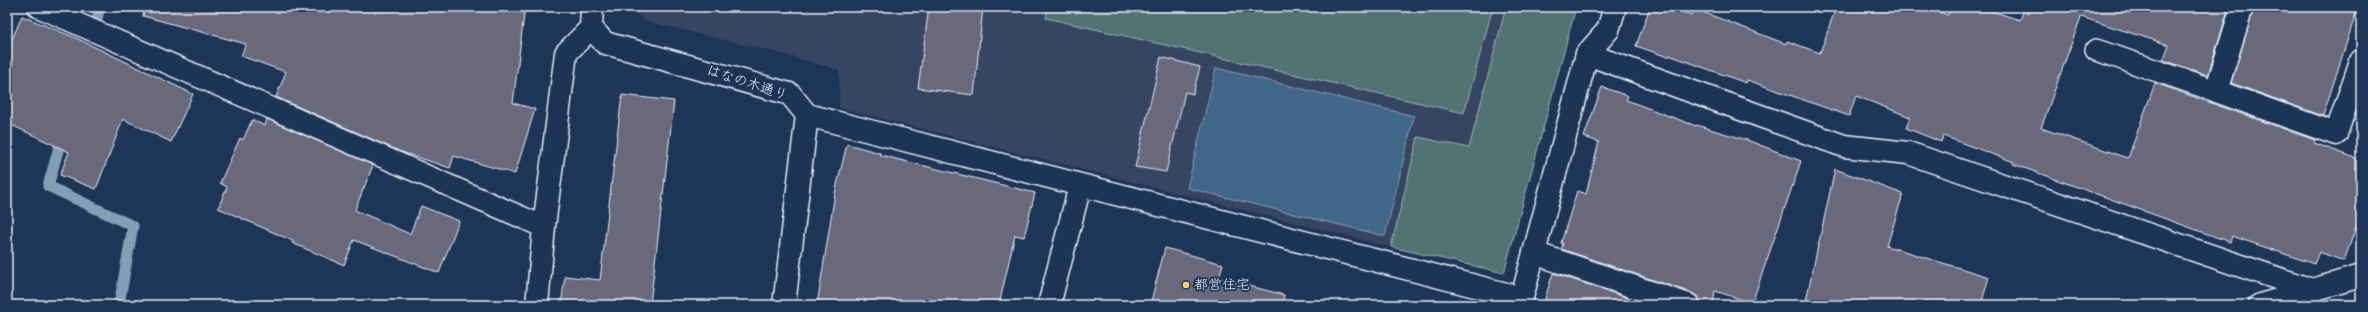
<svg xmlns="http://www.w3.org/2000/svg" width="2368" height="312" font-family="Mynerve,'Klee One',sans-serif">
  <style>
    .built { fill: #344562 }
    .green { fill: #527373; stroke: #9db2b6 }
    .water { fill: #416688; stroke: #849eb5 }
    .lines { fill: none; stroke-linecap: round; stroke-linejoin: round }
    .stream { stroke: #849eb5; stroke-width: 11 }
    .building { fill: #6a697c; stroke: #e8f1f8 }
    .service-casing { stroke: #e8f1f8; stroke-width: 24 }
    .minor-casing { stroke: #e8f1f8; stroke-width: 25 }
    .tertiary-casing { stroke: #e8f1f8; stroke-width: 25 }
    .service { stroke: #1d3557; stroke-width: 21 }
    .minor { stroke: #1d3557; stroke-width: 22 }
    .tertiary { stroke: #1d3557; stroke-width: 22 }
    .poi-dot { fill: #ffd166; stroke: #1d3557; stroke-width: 1.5 }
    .labels { text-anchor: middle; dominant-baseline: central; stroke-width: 3.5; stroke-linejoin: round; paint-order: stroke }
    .street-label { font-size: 14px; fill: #e8f1f8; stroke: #1d3557 }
    .poi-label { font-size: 14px; fill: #e8f1f8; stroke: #1d3557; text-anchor: start }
  </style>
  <rect width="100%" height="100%" fill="#1d3557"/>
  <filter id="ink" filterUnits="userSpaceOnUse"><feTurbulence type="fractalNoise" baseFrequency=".025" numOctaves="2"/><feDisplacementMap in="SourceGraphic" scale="8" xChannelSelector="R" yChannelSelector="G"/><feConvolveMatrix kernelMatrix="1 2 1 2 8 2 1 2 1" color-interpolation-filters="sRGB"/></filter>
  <g filter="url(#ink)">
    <!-- built -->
    <path class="built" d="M628,7H1576L1504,273L1391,247L839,108V70L783,54L645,21Z"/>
    <!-- green -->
    <g class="green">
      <path d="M1047,7H1493L1464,113L1046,18Z"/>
      <path d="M1506,7H1576L1504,273L1391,247L1418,137L1469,148Z"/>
    </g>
    <!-- water -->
    <path class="water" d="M1216,68L1414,116L1385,236L1187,188Z"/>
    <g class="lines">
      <!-- stream -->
      <g class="stream">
        <path d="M97,19L100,7"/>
        <path d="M63,133L48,186L133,226L119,305"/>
      </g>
    </g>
    <!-- building -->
    <g class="building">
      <path d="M144,7H525L513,103L535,109L515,174L454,156L450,168L399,151L276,97L286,72L241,56L246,44L143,16Z"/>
      <path d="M929,7H983L974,95L918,88Z"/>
      <path d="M1650,7H1669L1692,15L1695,9L1786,44L1787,41L1820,53L1836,7H1921L1948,15L1950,7H1979L2020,20L2025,7H2229L2208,75L2163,60L2169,45L2081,17L2041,128L2128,158L2155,83L2315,140L2314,143L2361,160V213L2344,261L2319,252L2314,264L2232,236L2230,242L2013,164L2014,162L1943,136L1941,142L1906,128L1910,117L1856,96L1849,116L1747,80L1746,83L1669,55L1668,57L1636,46Z"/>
      <path d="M2254,7H2358L2323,116L2231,83Z"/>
      <path d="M22,16L76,38L193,94L171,142L123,119L96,189L60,175L69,152L7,123V51Z"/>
      <path d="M1161,57L1200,67L1193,94L1185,92L1166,172L1135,167Z"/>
      <path d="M1602,87L1628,96L1626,100L1696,126V125L1747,140L1801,161L1752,303L1715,291L1713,305H1700L1698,297L1692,293L1561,249L1563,244L1561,243L1577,191L1586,194L1599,142L1584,137Z"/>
      <path d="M622,95L674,101L650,305H561L565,276L600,280Z"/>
      <path d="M267,119L373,165L355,210L410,234L421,206L459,221L439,273L354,240L344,265L292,243L293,241L218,208L227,187L220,183L240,138L243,140L252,120L265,126Z"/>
      <path d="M847,144L880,153V155L1035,193L1024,237L1015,235L999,305H817L835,193Z"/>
      <path d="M1835,169L1903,194L1887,246L1989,277L1981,305H1805Z"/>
      <path d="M1165,248L1223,264L1219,278L1284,295L1283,305H1150Z"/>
      <path d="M1553,273L1649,305H1543Z"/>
    </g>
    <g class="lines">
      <defs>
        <g id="service">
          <path d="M39,7L544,227"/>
          <path d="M2096,50L2216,91"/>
        </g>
        <g id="minor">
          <path d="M2242,7L2216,91L2336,134L2361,61"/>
          <path d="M1587,54L1844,146L1908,153L2312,290"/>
          <path d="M807,115L1522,298"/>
          <path d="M1534,253L1688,305"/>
          <path d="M537,305L544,227L566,53L591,28"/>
          <path d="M1520,305L1587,54L1608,30L1615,7"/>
          <path d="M2260,305L2361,276"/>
        </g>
        <g id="tertiary">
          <path d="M592,7L591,28L605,43L790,94L807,115L784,305"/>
          <path d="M1049,305L1080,186"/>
        </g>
      </defs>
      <!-- service casing -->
      <use href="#service" class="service-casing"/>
      <!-- minor casing -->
      <use href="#minor" class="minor-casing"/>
      <!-- tertiary casing -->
      <use href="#tertiary" class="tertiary-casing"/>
      <!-- service -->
      <use href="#service" class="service"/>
      <!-- minor -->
      <use href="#minor" class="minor"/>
      <!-- tertiary -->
      <use href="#tertiary" class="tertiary"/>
    </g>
  </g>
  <!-- markers -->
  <circle class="poi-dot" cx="1186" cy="285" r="4"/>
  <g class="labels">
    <!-- street labels -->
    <g class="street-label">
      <text transform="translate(747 83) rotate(18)">はなの木通り</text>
    </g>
    <!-- poi labels -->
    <g class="poi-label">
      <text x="1194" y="285">都営住宅</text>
    </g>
  </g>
  <!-- margin -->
  <rect width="2368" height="312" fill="none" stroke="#1d3557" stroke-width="24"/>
  <rect x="12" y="12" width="2344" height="288" fill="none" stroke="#e8f1f8" stroke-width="1.5" filter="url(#ink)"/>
</svg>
